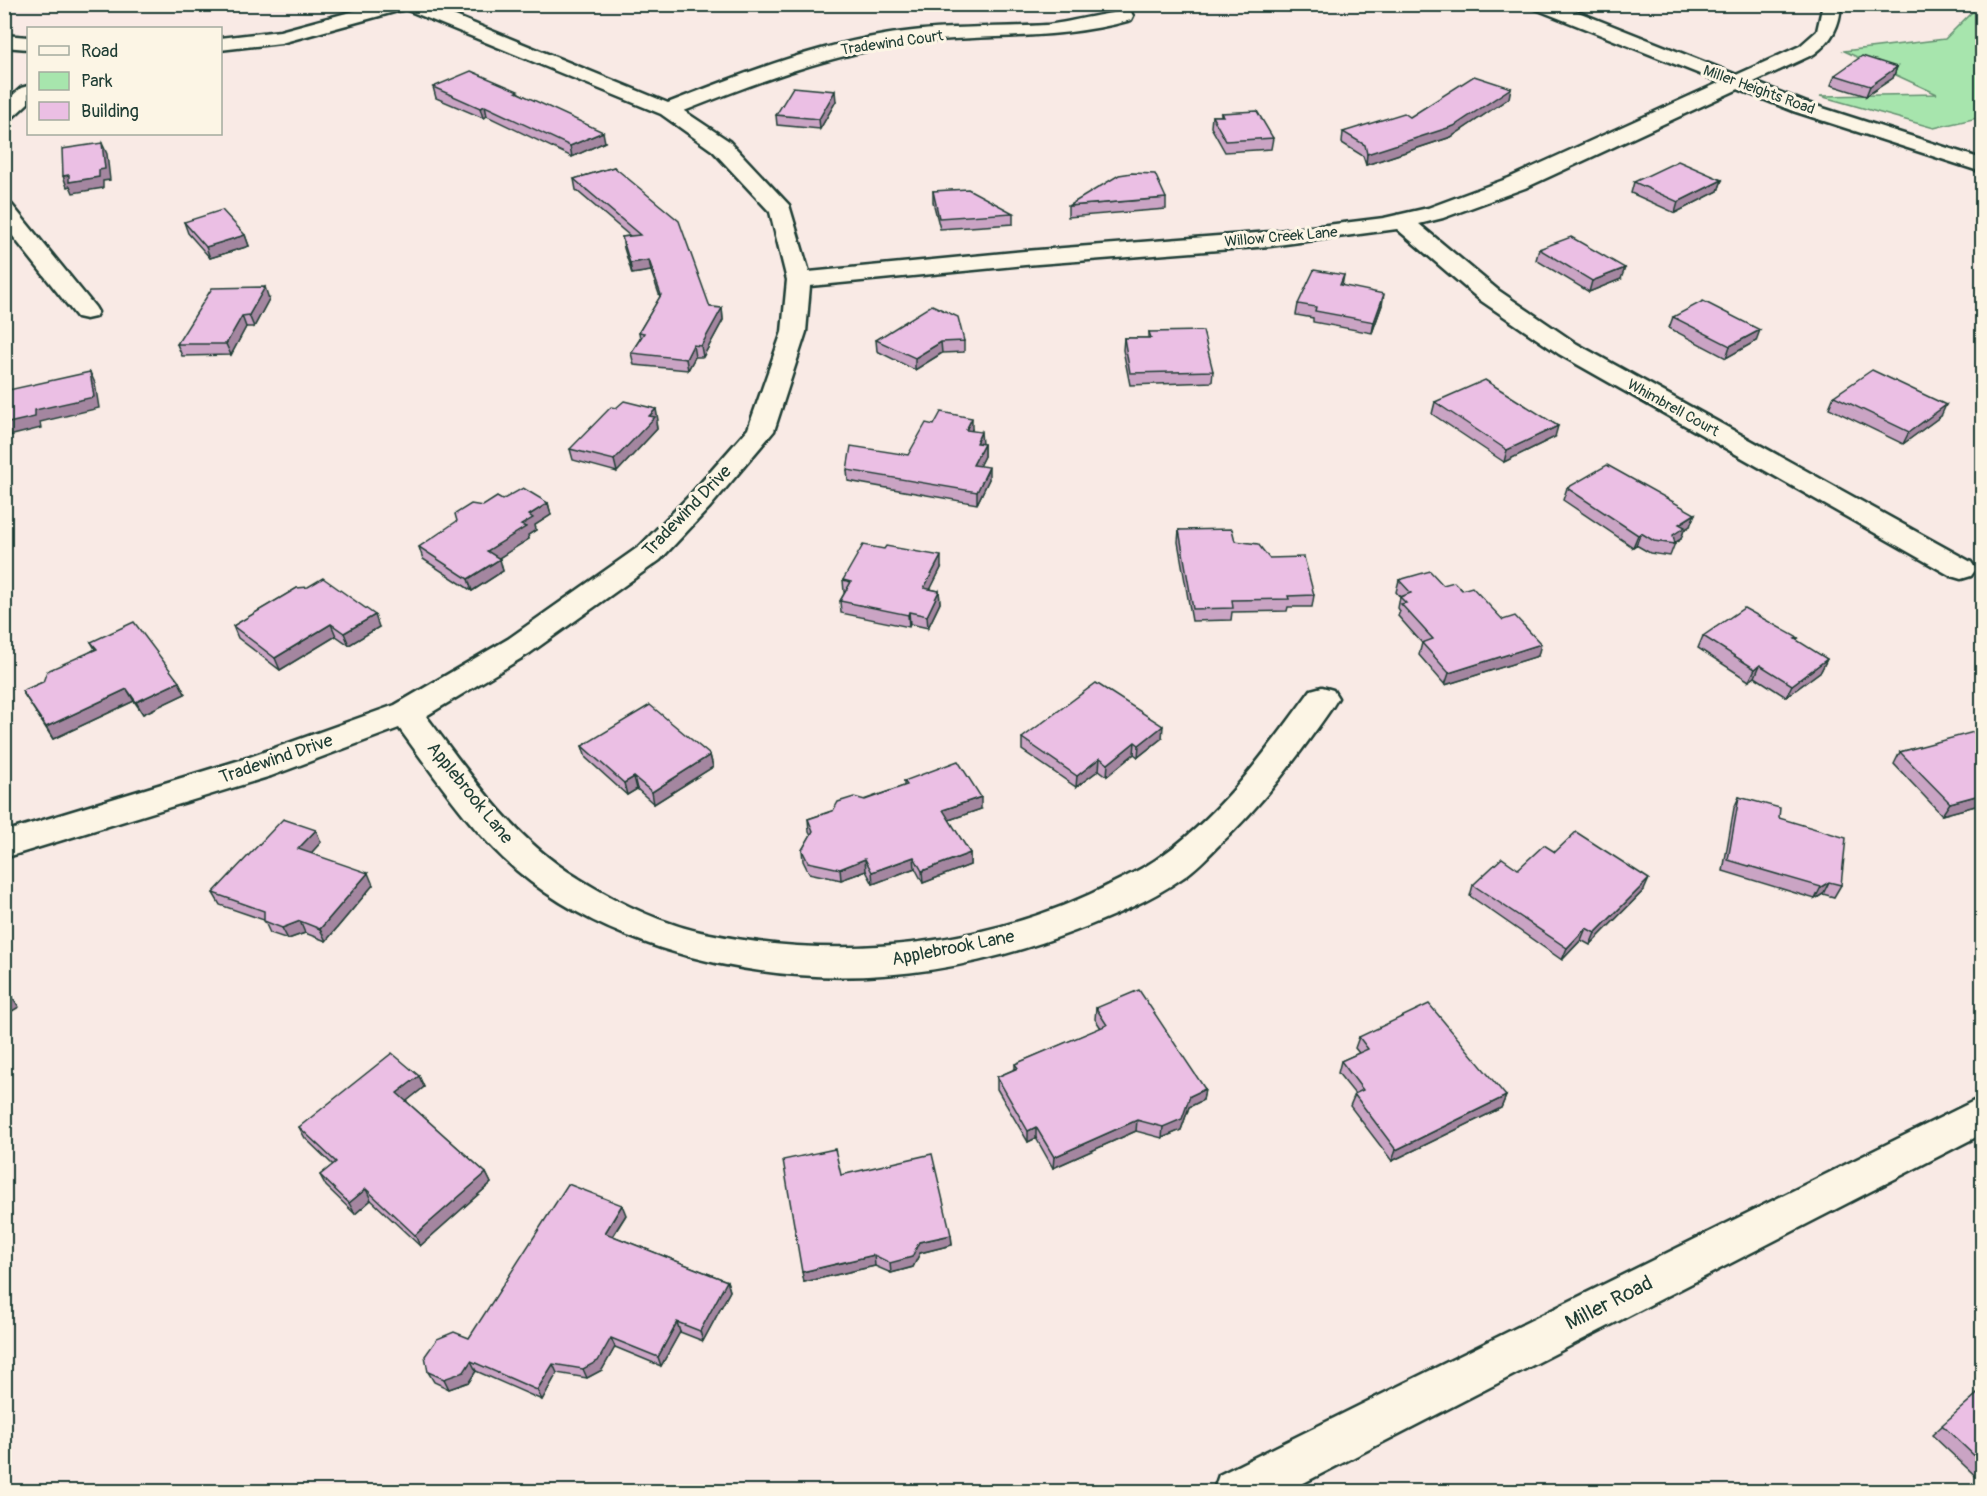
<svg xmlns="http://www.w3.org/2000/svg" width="1987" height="1496" font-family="Pangolin,sans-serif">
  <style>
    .green { fill: #a7e5ad; stroke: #639170; stroke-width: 1.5 }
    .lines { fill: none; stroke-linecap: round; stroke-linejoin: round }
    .street-casing { stroke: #1f3d34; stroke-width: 5 }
    .secondary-casing { stroke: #1f3d34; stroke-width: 5 }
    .street { fill: #fcf5e5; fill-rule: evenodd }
    .secondary { fill: #fcf5e5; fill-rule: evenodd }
    .wall { fill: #caa4c4; stroke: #1f3d34; stroke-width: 1.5 }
    .shaded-wall { fill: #a486a0; stroke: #1f3d34; stroke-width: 1.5 }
    .building { fill: #ebbfe4; stroke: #1f3d34; stroke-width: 1.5 }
    .labels { text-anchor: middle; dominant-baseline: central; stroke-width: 6; stroke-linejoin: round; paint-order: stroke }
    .far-street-label { font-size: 15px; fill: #1f3d34; stroke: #fcf5e5 }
    .street-label { font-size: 18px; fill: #1f3d34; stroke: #fcf5e5 }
    .near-street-label { font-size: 21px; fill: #1f3d34; stroke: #fcf5e5 }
  </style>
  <rect width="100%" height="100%" fill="#f9eae5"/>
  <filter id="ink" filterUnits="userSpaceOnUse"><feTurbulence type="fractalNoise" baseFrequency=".0167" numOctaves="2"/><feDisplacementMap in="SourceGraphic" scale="12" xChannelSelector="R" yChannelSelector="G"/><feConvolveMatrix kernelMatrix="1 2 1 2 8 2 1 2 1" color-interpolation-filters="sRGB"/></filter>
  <g filter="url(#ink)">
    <!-- green -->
    <path class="green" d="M1979,5H1982V117L1934,128L1820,96L1937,94L1844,51L1945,39Z"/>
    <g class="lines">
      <defs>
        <g id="street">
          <path d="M380,4H426L668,103C747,72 828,40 913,31C957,26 1001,28 1046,25C1064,24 1119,9 1131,12L1133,16L1131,20C1053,42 987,33 910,43C831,54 757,82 684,111L729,141L789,205L809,272L1025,251L1270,232L1384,218L1428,208L1509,178L1800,46L1817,31L1823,4H1841C1840,26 1832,41 1814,54L1525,188L1443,218L1419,224L1498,290L1577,344L1971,562L1976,569L1971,576L1961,579L1951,576L1559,354L1480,300L1397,229L1270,246L1025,265L810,286L806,332L774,431L710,507L660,560L530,653L426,716C470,774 514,840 578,878C618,903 664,925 710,934C845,962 993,946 1115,882C1129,875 1144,868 1157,859C1221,816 1266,751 1311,690L1322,687L1333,690L1338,698L1333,706C1298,756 1264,803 1219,845C1207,857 1195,870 1181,879C1149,901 1111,917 1075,931C939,983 800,993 661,948C615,933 570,912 531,882C477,841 439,782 399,728L271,776L4,858V832L247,758L395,705L508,639L640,546L690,495L748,429L782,332L787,280L770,212L713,151L661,114L405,9L281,43L220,50V38L280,31Z"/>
          <path d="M4,35L28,37V49L4,47Z"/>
          <path d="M28,86V103L11,119L4,121V103L21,88Z"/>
          <path d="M4,203L12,205L95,307L98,312L95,317L86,319L77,317L4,225Z"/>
        </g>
        <g id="secondary">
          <path d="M1531,4H1558L1807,103L1982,159V172L1793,111L1533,8Z"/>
          <path d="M1982,1097V1134L1286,1492H1213L1219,1475Z"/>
        </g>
      </defs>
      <!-- street casing -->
      <use href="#street" class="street-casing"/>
      <!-- secondary casing -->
      <use href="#secondary" class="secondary-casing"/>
      <!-- street -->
      <use href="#street" class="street"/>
      <!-- secondary -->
      <use href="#secondary" class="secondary"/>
    </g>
    <!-- wall -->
    <g class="wall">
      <path d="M1897,67L1893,78L1866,96L1831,85L1835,75Z"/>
      <path d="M433,87L519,93L605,142L572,157L487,116L483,118L436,98Z"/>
      <path d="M1509,98L1451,137L1366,165L1363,156L1342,143L1343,132L1410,117Z"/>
      <path d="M836,101L820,129L777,125L776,115Z"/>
      <path d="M1221,113L1273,138L1271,149L1225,152L1211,127L1212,116H1221Z"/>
      <path d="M614,167L710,307L722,308L723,320L703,357H695L688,370L634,365L631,353L640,339L639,332L660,297L651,271L632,274L624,248L622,237L630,236L576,190L574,179Z"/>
      <path d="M1722,180L1718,191L1675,213L1631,193L1634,182Z"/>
      <path d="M933,191L1013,213V224L940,229L933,202Z"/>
      <path d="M1166,198V209L1068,217V206Z"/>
      <path d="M184,222L245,235L249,246L210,258L188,233Z"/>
      <path d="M1539,249L1621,279L1589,292L1536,260Z"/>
      <path d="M1344,275L1342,286L1382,305L1372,333L1313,322V318L1296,315L1298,304Z"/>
      <path d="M269,299L254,327H246L231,355L182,356L177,344Z"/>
      <path d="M1673,317L1756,341L1726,358L1669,328Z"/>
      <path d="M1149,332L1213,371L1212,382L1130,385L1123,350L1124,338H1149Z"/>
      <path d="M876,340L964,341V352L942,353L915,370L877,351Z"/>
      <path d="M1834,396L1941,416L1903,444L1829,408Z"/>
      <path d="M1435,402L1555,437L1504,462L1432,414Z"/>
      <path d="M658,420L656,422L657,429L617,472L573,460L570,449Z"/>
      <path d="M972,429V431L982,444H984V456L979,466L989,479L977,504L848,481L847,470L908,455Z"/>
      <path d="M1567,488L1690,526L1684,530L1681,539L1675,543L1670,556L1650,553L1636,545L1633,547L1563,500Z"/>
      <path d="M502,500L548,503L551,515L535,525L536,530L528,535L529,539L498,558L503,571L472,591L423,559L419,547L483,506Z"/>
      <path d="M1179,530L1235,541L1269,558L1314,595L1312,607H1288L1287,611L1232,612L1231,620L1192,621L1178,542Z"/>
      <path d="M941,568L930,589L939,591L940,603L928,628L910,624L909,627L841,613L840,601L845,592H844L843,580Z"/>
      <path d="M1399,580L1443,585L1462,590L1538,656L1445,685L1419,655L1422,643L1398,616L1400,611L1398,608L1400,597L1396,592Z"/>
      <path d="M297,588L379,627L349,645L336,636L280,670L238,638L233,626Z"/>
      <path d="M1703,636L1798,638L1796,641L1827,659L1821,671L1786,697L1755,677L1749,681L1698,648Z"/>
      <path d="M91,642L179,682L185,694L143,714L134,701L53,739L22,691L43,682L95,649Z"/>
      <path d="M1983,732V804L1942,815L1894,764L1900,752Z"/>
      <path d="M1022,738H1162L1138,757L1134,754L1107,776L1099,770L1076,787L1022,750Z"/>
      <path d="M582,746L710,755L713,767L654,804L637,789L627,795L586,758Z"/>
      <path d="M904,781L981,809L949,820L970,853V865L923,883L915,868L873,884L866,871L841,880L809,873L803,861L802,850L811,835L809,831L808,819L904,786Z"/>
      <path d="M1739,797L1779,818L1841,885L1834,897L1823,894L1815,899L1723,871L1734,808Z"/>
      <path d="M321,842L311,853L373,885L326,941L305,933L288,939L270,933L264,920L220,905L213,893Z"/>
      <path d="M1555,852L1644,890L1590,945L1581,940L1562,960L1470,896L1473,885L1518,869Z"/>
      <path d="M1096,1008L1205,1089L1203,1100L1189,1107L1181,1130L1162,1138L1136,1131L1053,1168L1036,1138L1028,1142L997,1089V1077L1015,1069V1064L1101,1028L1095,1019Z"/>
      <path d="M1359,1037L1506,1096L1501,1108L1392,1161L1350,1106L1355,1094L1338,1073L1341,1061L1359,1053L1355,1048Z"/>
      <path d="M419,1076L424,1087L406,1101L486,1173L491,1183L420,1246L371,1200L355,1214L326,1186L320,1175L333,1165L305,1138L299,1127Z"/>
      <path d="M841,1175L951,1235L952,1245L920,1253L913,1267L891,1273L875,1266L804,1282Z"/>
      <path d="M626,1215L613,1236L727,1281L730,1291L703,1341L680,1332L661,1366L615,1347L602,1370L587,1378L557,1373L542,1400L476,1371L469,1382L449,1389L434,1382L428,1372L469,1338Z"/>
      <path d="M1983,1371V1381L1977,1376Z"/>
      <path d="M1983,1389V1483L1932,1435Z"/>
    </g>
    <!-- shaded-wall -->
    <g class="shaded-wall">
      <path d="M1897,67L1893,78L1866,96L1870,86Z"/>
      <path d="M1511,88L1509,98L1451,137L1366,165L1367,154Z"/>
      <path d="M835,91L836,101L820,129L819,119Z"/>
      <path d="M485,106L487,116L483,118L480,108Z"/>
      <path d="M603,132L605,142L572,157L570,146Z"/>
      <path d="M102,143L107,154L110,180L103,181V188L73,193L70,186L67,187L63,176L99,170Z"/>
      <path d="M1722,180L1718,191L1675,213L1678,202Z"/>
      <path d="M245,235L249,246L210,258L206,247Z"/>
      <path d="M649,260L651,271L632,274L630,263Z"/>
      <path d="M1625,268L1621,279L1589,292L1592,281Z"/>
      <path d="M265,287L269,299L254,327L249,315Z"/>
      <path d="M1384,294L1382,305L1372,333L1374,322Z"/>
      <path d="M722,308L723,320L703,357L701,346Z"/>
      <path d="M242,316L246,327L231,355L226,344Z"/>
      <path d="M1760,330L1756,341L1726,358L1730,346Z"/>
      <path d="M941,342L942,353L915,370V358Z"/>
      <path d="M693,345L695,357L688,370L686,359Z"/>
      <path d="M90,372L95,383L99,408L40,422L41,428L5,437L4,424L35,410Z"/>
      <path d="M1946,405L1941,416L1903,444L1909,432Z"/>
      <path d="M656,409L658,420L656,422L657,429L617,472L614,460L649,416Z"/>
      <path d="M972,418V429L966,441V430Z"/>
      <path d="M1558,426L1555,437L1504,462L1507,450Z"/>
      <path d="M981,432L982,444L976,443Z"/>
      <path d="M984,444V456L974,476L973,465Z"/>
      <path d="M989,467V479L977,504V492Z"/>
      <path d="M548,503L551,515L535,525L536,530L528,535L529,539L491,563L487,551L521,525L529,515Z"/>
      <path d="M1695,514L1690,526L1684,530L1681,539L1673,544V535L1679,524Z"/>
      <path d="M1641,533L1636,545L1633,547L1638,535Z"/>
      <path d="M941,556V568L925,600L924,588Z"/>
      <path d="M500,559L503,571L472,591L468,579Z"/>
      <path d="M939,591L940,603L928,628L927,616Z"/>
      <path d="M909,612L910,624L909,627L908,615Z"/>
      <path d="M375,615L379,627L349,645L344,633Z"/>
      <path d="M331,624L336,636L280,670L275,658Z"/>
      <path d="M1541,644L1538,656L1445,685L1449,673Z"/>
      <path d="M1827,659L1821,671L1786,697L1792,685Z"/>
      <path d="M1760,665L1755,677L1749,681L1755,669Z"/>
      <path d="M179,682L185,694L143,714L136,702Z"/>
      <path d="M127,689L134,701L53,739L46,727Z"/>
      <path d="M1163,726L1162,738L1138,757L1139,745Z"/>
      <path d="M1135,742L1134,754L1107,776L1108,764Z"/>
      <path d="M710,755L713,767L654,804L652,792Z"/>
      <path d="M1100,758L1099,770L1076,787L1077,776Z"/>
      <path d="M634,777L637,789L627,795L624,783Z"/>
      <path d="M1983,794V804L1942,815L1950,803Z"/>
      <path d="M981,797V809L943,822V810Z"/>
      <path d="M316,830L321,842L304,861L298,849Z"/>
      <path d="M970,853V865L923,883L922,871Z"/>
      <path d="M914,857L915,868L873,884L872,872Z"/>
      <path d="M865,859L866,871L841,880L840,869Z"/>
      <path d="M368,873L373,885L326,941L320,929Z"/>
      <path d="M1649,879L1644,890L1590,945L1595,933Z"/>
      <path d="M1829,882L1823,894L1815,899L1821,887Z"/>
      <path d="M300,921L305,933L288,939L282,928Z"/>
      <path d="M1586,928L1581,940L1562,960L1567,948Z"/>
      <path d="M11,995L19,1007L4,1016V999Z"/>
      <path d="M419,1076L424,1087L403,1104L397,1093Z"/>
      <path d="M1205,1089L1203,1100L1189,1107L1181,1130L1162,1138L1163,1127L1190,1096Z"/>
      <path d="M1506,1096L1501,1108L1392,1161L1396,1150Z"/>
      <path d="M1137,1120L1136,1131L1053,1168L1054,1157Z"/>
      <path d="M1036,1127V1138L1028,1142V1131Z"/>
      <path d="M486,1173L491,1183L420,1246L415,1235Z"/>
      <path d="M366,1189L371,1200L355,1214L349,1203Z"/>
      <path d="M622,1205L626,1215L608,1243L605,1233Z"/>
      <path d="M951,1235L952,1245L920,1253L913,1267L891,1273L890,1263L919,1242Z"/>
      <path d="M874,1255L875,1266L804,1282L802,1272Z"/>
      <path d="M727,1281L730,1291L703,1341L700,1331Z"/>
      <path d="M677,1322L680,1332L661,1366L658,1357Z"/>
      <path d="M611,1338L615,1347L602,1370L587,1378L583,1369Z"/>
      <path d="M471,1361L476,1371L469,1382L449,1389L444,1379Z"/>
      <path d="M553,1364L557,1373L542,1400L537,1390Z"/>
    </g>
    <!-- building -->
    <g class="building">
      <path d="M1862,56L1897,67L1870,86L1835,75Z"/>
      <path d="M471,71L518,91L516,92L603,132L570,146L485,106L480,108L433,87Z"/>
      <path d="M1474,76L1511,88L1454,126L1367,154L1365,145L1343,132L1404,113L1410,117Z"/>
      <path d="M793,87L835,91L819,119L776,115Z"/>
      <path d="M1257,111L1273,138L1226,141L1212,116H1223L1221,113Z"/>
      <path d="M102,143L105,169L99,170V177L69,182V175L63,176L62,149Z"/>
      <path d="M1678,161L1722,180L1678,202L1634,182Z"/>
      <path d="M614,167L679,221L710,307L722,308L701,346L693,345L686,359L631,353L644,333L639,332L661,295L649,260L630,263L622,237L640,235L574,179Z"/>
      <path d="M1132,173L1155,174L1166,198L1068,206L1119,175Z"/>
      <path d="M968,189L1013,213L939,218L933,191Z"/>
      <path d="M222,210L245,235L206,247L184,222Z"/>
      <path d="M1571,237L1625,268L1592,281L1539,249Z"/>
      <path d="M1314,270L1344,275L1340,285L1384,294L1374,322L1315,311L1316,307L1298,304Z"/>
      <path d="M265,287L249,315L242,316L226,344H177L212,288Z"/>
      <path d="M1703,301L1760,330L1730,346L1673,317Z"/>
      <path d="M932,305L958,317L964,341L941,342L915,358L876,340Z"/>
      <path d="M1203,331L1213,371L1130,373L1124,338H1151L1149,332Z"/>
      <path d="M1872,370L1946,405L1909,432L1834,396Z"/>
      <path d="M90,372L94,397L35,410V417L4,424V391Z"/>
      <path d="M1485,380L1558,426L1507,450L1435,402Z"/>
      <path d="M624,401L656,409L649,416L655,417L614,460L570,449L611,407L616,408Z"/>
      <path d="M941,412L972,418L966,430L981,432L976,443L984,444L973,465L989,467L977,492L847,470L851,446L908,455L926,423L934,425Z"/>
      <path d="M1607,465L1695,514L1679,524L1685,527L1673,535L1675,544L1654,541L1641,533L1638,535L1567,488Z"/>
      <path d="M523,488L548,503L529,515L533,518L521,525L526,527L487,551L500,559L468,579L419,547L457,521L455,514L471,504L483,506L497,497L502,500Z"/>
      <path d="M1232,529L1235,541L1258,544L1269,558L1304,557L1314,595L1288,596L1289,599L1232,600L1233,608L1193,609L1179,530Z"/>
      <path d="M863,545L884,549L886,546L941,556L924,588L939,591L927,616L909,612L908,615L840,601L851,582L843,580Z"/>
      <path d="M1430,571L1443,585L1454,582L1462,590L1472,587L1503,620L1515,616L1541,644L1449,673L1422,643L1433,639L1401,604L1406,603L1400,597L1411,593L1399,580Z"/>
      <path d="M323,578L375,615L344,633L331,624L275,658L233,626L297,588L308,587Z"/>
      <path d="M1744,608L1798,638L1795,639L1827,659L1792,685L1760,665L1755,669L1703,636Z"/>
      <path d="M134,622L179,682L136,702L127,689L46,727L22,691L43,682L47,671L97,649L91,642Z"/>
      <path d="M1096,683L1163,726L1139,745L1135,742L1108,764L1100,758L1077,776L1022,738Z"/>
      <path d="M650,705L710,755L652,792L634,777L624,783L582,746Z"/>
      <path d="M1981,730L1983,732V794L1950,803L1900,752Z"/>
      <path d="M958,761L981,797L943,810L970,853L922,871L914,857L872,872L865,859L840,869L808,862L802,850L813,831L808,819L833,811L838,802L854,797L865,800L907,785L904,781Z"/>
      <path d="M1739,797L1780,808L1779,818L1846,838L1841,885L1829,882L1821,887L1728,860Z"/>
      <path d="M283,819L316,830L298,849L368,873L320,929L300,921L282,928L264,921V911L213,893Z"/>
      <path d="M1576,832L1649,879L1595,933L1586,928L1567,948L1473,885L1502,858L1518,869L1544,845L1555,852Z"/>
      <path d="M4,987L11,995L4,999Z"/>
      <path d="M1139,990L1205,1089L1190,1096L1182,1119L1163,1127L1137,1120L1054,1157L1036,1127L1028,1131L997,1077L1018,1068L1015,1064L1107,1025L1096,1008Z"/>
      <path d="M1429,1004L1506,1096L1396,1150L1354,1094L1363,1090L1341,1061L1368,1049L1359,1037Z"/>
      <path d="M392,1053L419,1076L397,1093L486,1173L415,1235L366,1189L349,1203L320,1175L336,1162L299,1127Z"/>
      <path d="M835,1149L841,1175L932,1154L951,1235L919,1242L912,1257L890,1263L874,1255L802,1272L783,1160Z"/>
      <path d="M568,1184L622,1205L605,1233L727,1281L700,1331L677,1322L658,1357L611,1338L598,1361L583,1369L553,1364L537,1390L471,1361L464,1372L444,1379L428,1372L425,1356L437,1339L454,1332L469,1338Z"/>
      <path d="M1983,1389V1464L1942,1425Z"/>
    </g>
  </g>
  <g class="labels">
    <!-- far-street labels -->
    <g class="far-street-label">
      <text transform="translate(892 43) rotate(-8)">Tradewind Court</text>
      <text transform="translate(1759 90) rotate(20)">Miller Heights Road</text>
      <text transform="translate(1281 237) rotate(-5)">Willow Creek Lane</text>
      <text transform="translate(1673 408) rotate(29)">Whimbrell Court</text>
    </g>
    <!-- street labels -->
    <g class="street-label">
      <text transform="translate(687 511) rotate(-46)">Tradewind Drive</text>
      <text transform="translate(276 759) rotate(-19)">Tradewind Drive</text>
      <text transform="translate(470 793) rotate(51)">Applebrook Lane</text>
      <text transform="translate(953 948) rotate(-11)">Applebrook Lane</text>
    </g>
    <!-- near-street labels -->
    <g class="near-street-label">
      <text transform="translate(1609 1303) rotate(-27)">Miller Road</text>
    </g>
  </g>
  <!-- margin -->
  <rect width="1987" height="1496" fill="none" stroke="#fcf5e5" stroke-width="24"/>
  <rect x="12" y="12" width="1963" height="1472" fill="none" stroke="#1f3d34" stroke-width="2" filter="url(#ink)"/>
  <!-- legend -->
  <rect x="27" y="27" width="195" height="108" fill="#fcf5e5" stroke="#a4ab9e" stroke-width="1.5"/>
  <rect x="39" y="46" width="30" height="9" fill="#fcf5e5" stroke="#a4ab9e" stroke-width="1.5"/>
  <text x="81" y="57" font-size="18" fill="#1f3d34">Road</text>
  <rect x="39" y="72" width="30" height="18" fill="#a7e5ad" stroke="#a4ab9e" stroke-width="1.5"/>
  <text x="81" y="87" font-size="18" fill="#1f3d34">Park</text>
  <rect x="39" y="102" width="30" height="18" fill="#ebbfe4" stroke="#a4ab9e" stroke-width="1.5"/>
  <text x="81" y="117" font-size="18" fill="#1f3d34">Building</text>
</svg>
